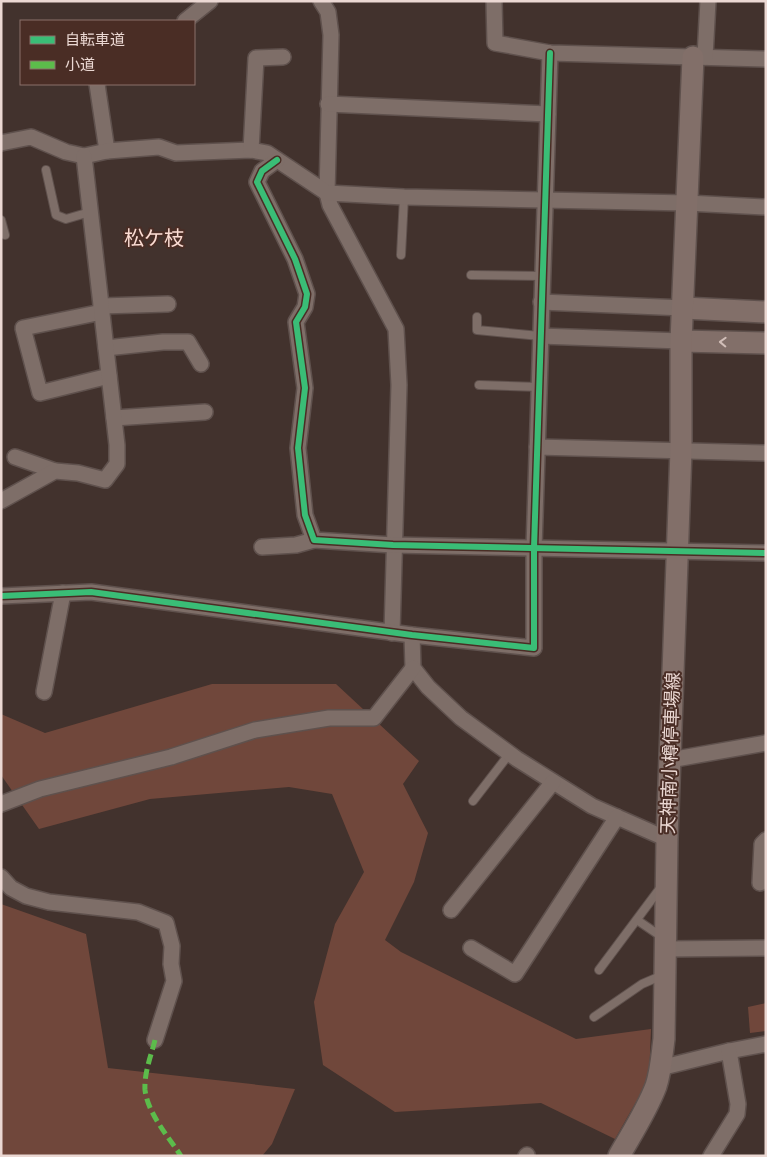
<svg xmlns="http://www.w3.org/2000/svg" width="767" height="1157" font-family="Roboto,'Noto Sans JP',sans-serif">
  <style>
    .green { fill: #70473b }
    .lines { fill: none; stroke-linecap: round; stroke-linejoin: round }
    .lane-casing { stroke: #5f514d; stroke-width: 10 }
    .street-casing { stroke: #5f514d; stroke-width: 18 }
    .secondary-casing { stroke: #5f514d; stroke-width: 24 }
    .lane { stroke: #7e6e68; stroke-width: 8 }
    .street { stroke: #7e6e68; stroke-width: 15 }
    .secondary { stroke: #826f69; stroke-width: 21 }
    .quiet { stroke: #5cbc4b; stroke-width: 5; stroke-dasharray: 10 5; stroke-linecap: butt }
    .cycleway-casing { stroke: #4a2d25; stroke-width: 9 }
    .cycleway { stroke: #3abd76; stroke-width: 6 }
    .oneway { stroke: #d1beb8 }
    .labels { text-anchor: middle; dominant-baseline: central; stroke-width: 4; stroke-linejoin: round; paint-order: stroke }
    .street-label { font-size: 18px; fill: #ebd8d3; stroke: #4a2d25 }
    .quarter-label { font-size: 20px; fill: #fbdcd3; stroke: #4a2d25 }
  </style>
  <rect width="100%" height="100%" fill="#42322d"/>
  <!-- green -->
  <g class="green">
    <path d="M212,684H336L419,761L403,784L428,833L414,882L385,940L401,952L576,1039L651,1029L649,1079L615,1139L541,1103L395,1112L323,1065L314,1002L335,924L364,872L332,794L289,787L150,799L39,829L1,775V714L45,733Z"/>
    <path d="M1,904L86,934L108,1068L295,1089L272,1144L262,1156H1Z"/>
    <path d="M766,1003V1031L750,1033L748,1007Z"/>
  </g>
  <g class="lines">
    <defs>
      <g id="lane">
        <path d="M46,170L56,215L66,219L90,212"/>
        <path d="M1,220L5,235"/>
        <path d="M401,255L404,197"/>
        <path d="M471,275L542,276"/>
        <path d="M477,317V330L540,336"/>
        <path d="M479,385L539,387"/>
        <path d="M473,801L510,753"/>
        <path d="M637,920L662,937"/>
        <path d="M599,970L661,887"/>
        <path d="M594,1017L642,984L663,975"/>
      </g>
      <g id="street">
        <path d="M321,1L328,12L331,35L327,193L330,205L396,329L399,385L392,633"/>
        <path d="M494,1L495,43L550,53L766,59"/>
        <path d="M185,21L210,1"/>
        <path d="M705,57L708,1"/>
        <path d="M97,84L107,151"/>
        <path d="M328,104L548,114"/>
        <path d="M1,143L31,137L66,152L84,156L107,151L159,147L176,153L251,150L267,153L327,193L404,197L687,203L766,207"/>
        <path d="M251,150L256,58L283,57"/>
        <path d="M277,160L262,171L257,182L295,259L307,294L305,307L296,322L305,388L298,448L305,515L314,540L393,545L766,553"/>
        <path d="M541,302L684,308"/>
        <path d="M101,306L168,304"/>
        <path d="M102,312L23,328L40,393L109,376"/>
        <path d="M540,336L681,341"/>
        <path d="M106,348L163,342H188L201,364"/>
        <path d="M114,418L205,412"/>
        <path d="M537,447L766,453"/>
        <path d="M15,457L55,471"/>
        <path d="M1,501L55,471L78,473L105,480L117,464V445L84,156"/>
        <path d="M262,547L296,545L314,540"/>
        <path d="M1,596L91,592L412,635L534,648V548L550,53"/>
        <path d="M412,635L413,668L428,687L461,718L517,759L592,806L667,839"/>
        <path d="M44,692L63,593"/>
        <path d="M670,760L766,743"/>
        <path d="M1,804L40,789L171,757L255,730L329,718H374L413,668"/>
        <path d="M1,877L11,888L26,896L49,902L138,912L166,923L172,946L171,964L174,981L155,1040"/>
        <path d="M760,883L762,844L766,840"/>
        <path d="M451,910L553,782"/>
        <path d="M471,948L515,974L617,817"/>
        <path d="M665,949L766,948"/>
        <path d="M660,1068L729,1051L766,1044"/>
        <path d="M526,1156L527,1155"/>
        <path d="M711,1156L737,1114L738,1104L729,1051"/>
      </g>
      <g id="secondary">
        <path d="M684,308L766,312"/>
        <path d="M681,341L766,343"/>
        <path d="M619,1156C632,1133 647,1110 656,1086C661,1071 662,1054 664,1039L667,839L681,450V341L693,57"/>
      </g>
    </defs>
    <!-- lane casing -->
    <use href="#lane" class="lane-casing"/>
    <!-- street casing -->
    <use href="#street" class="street-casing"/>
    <!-- secondary casing -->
    <use href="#secondary" class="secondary-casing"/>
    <!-- lane -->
    <use href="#lane" class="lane"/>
    <!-- street -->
    <use href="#street" class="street"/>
    <!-- secondary -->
    <use href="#secondary" class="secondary"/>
    <!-- quiet -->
    <path class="quiet" d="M155,1040C151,1056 144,1073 145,1090C148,1114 168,1136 181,1156"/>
    <defs>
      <g id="cycleway">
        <path d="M277,160L262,171L257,182L295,259L307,294L305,307L296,322L305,388L298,448L305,515L314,540L393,545L766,553"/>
        <path d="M1,596L91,592L412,635L534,648V548L550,53"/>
      </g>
    </defs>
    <!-- cycleway casing -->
    <use href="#cycleway" class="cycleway-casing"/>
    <!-- cycleway -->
    <use href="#cycleway" class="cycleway"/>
  </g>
  <!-- one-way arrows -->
  <defs><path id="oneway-chevron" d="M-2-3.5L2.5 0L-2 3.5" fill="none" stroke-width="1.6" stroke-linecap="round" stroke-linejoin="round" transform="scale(1.25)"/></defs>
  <use class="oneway" href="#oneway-chevron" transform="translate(723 342) rotate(-178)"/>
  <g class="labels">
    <!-- street labels -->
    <g class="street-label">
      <text transform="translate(670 753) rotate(-88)">天神南小樽停車場線</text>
    </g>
    <!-- quarter labels -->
    <g class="quarter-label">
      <text x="154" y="238">松ケ枝</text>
    </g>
  </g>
  <!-- border -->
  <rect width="767" height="1157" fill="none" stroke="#ebd8d3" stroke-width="5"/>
  <!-- legend -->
  <rect x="20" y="20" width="175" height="65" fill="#4a2d25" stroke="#8a716b"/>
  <rect x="30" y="36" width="25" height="8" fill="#3abd76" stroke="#8a716b"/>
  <text x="65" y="45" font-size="15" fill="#ebd8d3">自転車道</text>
  <rect x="30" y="61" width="25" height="8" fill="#5cbc4b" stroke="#8a716b"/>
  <text x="65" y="70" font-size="15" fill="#ebd8d3">小道</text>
</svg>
